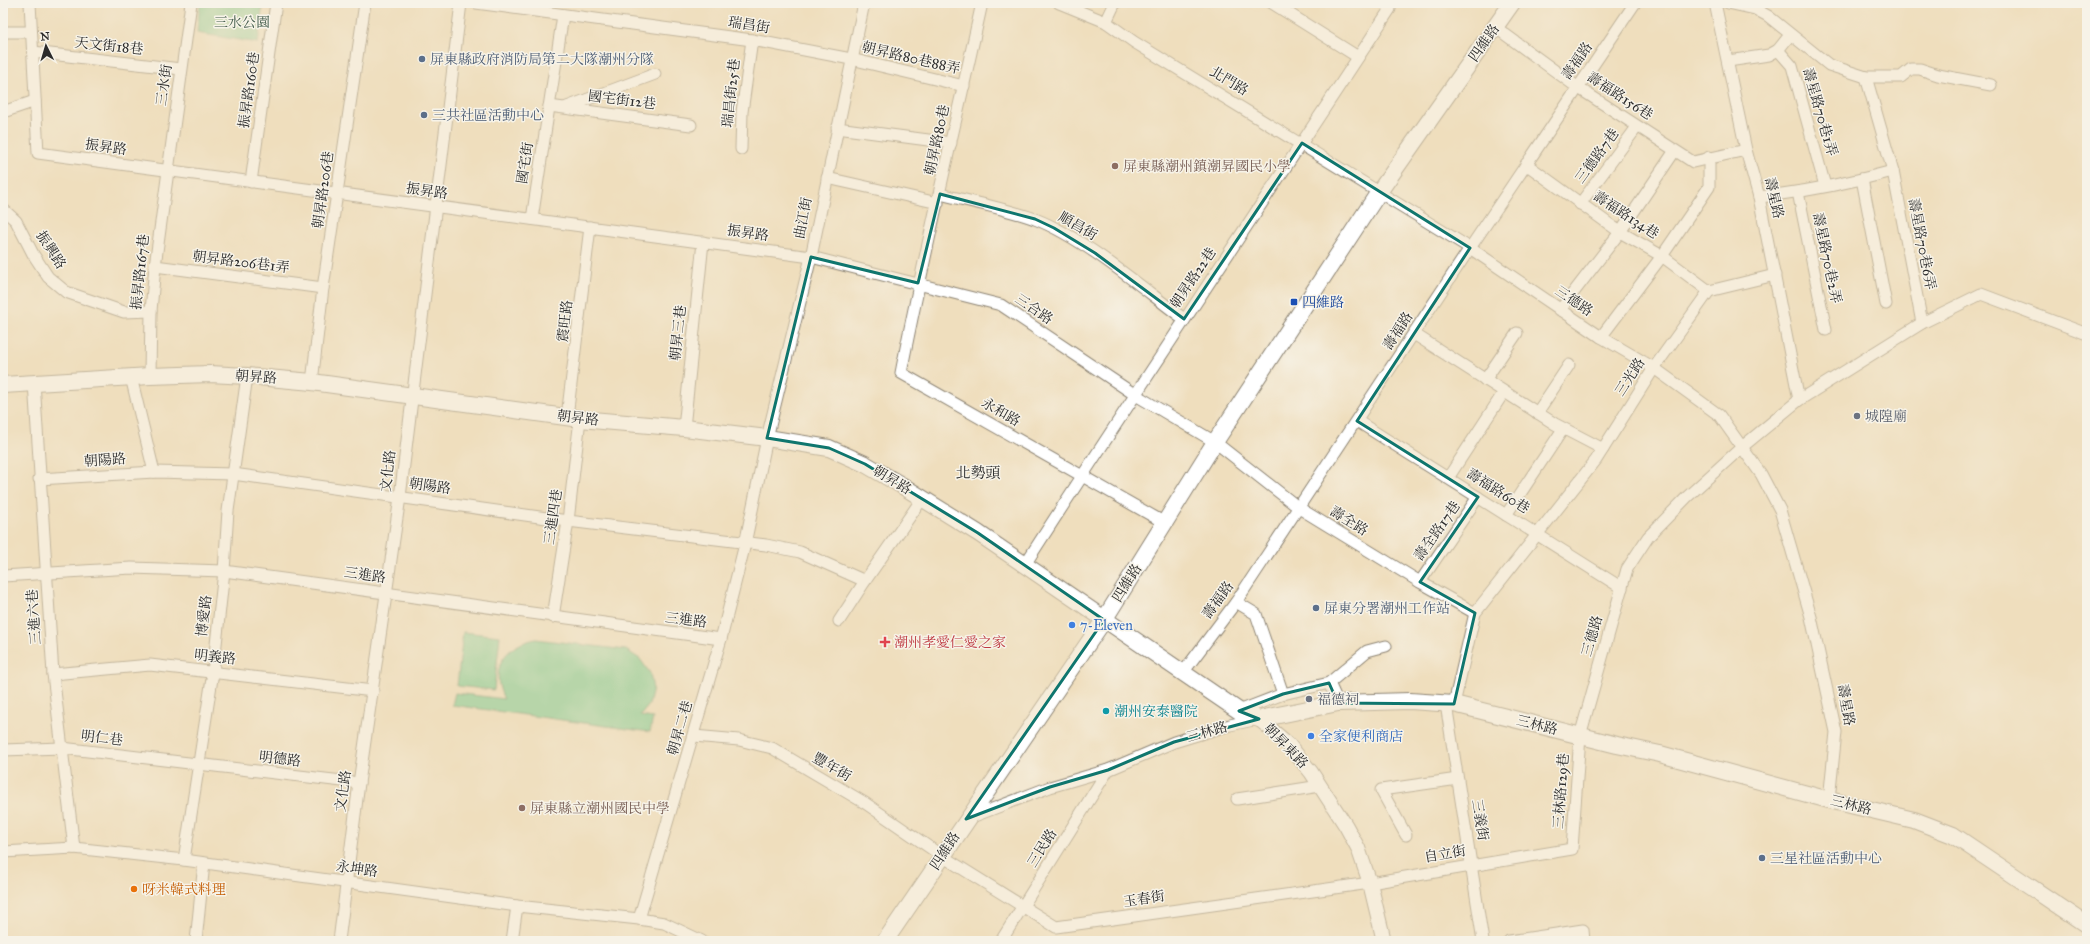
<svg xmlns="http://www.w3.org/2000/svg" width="2090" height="944" font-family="'IM FELL Great Primer','Noto Serif TC',serif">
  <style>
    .green { fill: #73cb91; stroke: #4f7b5e }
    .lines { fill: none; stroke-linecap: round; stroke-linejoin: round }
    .minor-casing { stroke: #8d8474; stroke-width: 13 }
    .tertiary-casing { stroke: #8d8474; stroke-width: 16 }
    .secondary-casing { stroke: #8d8474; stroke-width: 18 }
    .minor { stroke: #fff; stroke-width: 11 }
    .tertiary { stroke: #fff; stroke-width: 14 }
    .secondary { stroke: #fff; stroke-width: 16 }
    .marked { fill: none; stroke: #0f766e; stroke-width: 3; stroke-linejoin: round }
    .service-dot { fill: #5c6f8a; stroke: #f7f3e8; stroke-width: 1.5 }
    .education-dot { fill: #8d6e63; stroke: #f7f3e8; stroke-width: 1.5 }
    .transit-dot { fill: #1a4fb4; stroke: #f7f3e8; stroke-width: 1.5 }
    .worship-dot { fill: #6b7280; stroke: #f7f3e8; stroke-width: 1.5 }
    .shop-dot { fill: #3f7fe0; stroke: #f7f3e8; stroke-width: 1.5 }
    .health-dot { fill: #e0444e; stroke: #f7f3e8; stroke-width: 1.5 }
    .culture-dot { fill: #0f9aa8; stroke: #f7f3e8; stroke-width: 1.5 }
    .food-dot { fill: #e8710a; stroke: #f7f3e8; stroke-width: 1.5 }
    .labels { text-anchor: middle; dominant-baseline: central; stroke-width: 3; stroke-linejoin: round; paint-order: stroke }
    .park-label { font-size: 14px; fill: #415b4a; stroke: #f7f3e8 }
    .street-label { font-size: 14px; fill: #2b2b2b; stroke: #f7f3e8 }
    .service-label { font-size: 14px; fill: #4e5e75; stroke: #f7f3e8; text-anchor: start }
    .education-label { font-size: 14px; fill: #785e54; stroke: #f7f3e8; text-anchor: start }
    .transit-label { font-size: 14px; fill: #164399; stroke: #f7f3e8; text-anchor: start }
    .worship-label { font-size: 14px; fill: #5b616d; stroke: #f7f3e8; text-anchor: start }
    .shop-label { font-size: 14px; fill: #366cbe; stroke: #f7f3e8; text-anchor: start }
    .health-label { font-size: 14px; fill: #be3a42; stroke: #f7f3e8; text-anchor: start }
    .culture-label { font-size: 14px; fill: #0d838f; stroke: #f7f3e8; text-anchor: start }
    .food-label { font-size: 14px; fill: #c56008; stroke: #f7f3e8; text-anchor: start }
    .neighbourhood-label { font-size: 15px; fill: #2b2b2b; stroke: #f7f3e8 }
  </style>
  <rect width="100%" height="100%" fill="#f7f3e8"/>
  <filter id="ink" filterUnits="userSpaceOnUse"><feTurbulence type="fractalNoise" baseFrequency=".025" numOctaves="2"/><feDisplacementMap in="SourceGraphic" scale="8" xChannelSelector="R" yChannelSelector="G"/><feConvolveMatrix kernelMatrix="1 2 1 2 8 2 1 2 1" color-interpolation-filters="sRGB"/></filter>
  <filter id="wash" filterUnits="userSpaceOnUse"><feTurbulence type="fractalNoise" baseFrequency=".012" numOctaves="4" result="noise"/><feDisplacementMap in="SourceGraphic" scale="16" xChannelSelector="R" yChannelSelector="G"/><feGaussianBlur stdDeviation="0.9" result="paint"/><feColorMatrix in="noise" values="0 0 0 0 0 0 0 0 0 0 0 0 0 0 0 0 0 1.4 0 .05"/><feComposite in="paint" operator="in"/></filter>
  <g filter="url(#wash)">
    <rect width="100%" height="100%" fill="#efdebd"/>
    <!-- green -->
    <g class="green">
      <path d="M200,3H263L258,43L197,33Z"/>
      <path d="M463,632L500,636L494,690L457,686Z"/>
      <path d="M536,639L626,650L640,659L650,673L653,689L649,705L640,716L653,718L650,732L452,705L455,693L504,699C489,669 504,645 536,639Z"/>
    </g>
  </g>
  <g filter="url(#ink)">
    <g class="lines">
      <defs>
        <g id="minor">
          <path d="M30,3L38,153L811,257L1001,305L1134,394L1215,442L1299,508L1420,582L1475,613"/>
          <path d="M476,3L752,40L851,59L964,86"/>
          <path d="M982,3C955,126 925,249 901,373L1165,523"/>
          <path d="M1059,3L1106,22L1134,42L1470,248L1601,337L1654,368L1719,415L1761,474L1780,510L1811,617L1836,732L1829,800"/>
          <path d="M1272,3L1358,57"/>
          <path d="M1715,3L1746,150L1759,197L1799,400"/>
          <path d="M1728,3L1755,9L1768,16L1829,65L1866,77H1901L1911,69H1920L1938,75L1991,85"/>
          <path d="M1106,22L1115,3"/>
          <path d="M1495,27L1577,87L1693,162L1746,150"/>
          <path d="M3,32H31"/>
          <path d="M1778,50L1792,66L1825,186"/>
          <path d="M33,52L181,69"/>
          <path d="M1728,61L1769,55L1778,50L1790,35"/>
          <path d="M1866,77L1893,171L1922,323"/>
          <path d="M549,106L691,125"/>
          <path d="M567,107L655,74"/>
          <path d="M3,112L35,101"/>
          <path d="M837,128L951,143"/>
          <path d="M741,149L742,112L752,40"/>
          <path d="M1526,164L1620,232L1662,256L1709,291"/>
          <path d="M827,178L938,203"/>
          <path d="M1862,179L1886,304"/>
          <path d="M251,182L276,3"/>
          <path d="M1798,192L1826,330"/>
          <path d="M940,194C972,202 1004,208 1035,219C1084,238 1141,287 1184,319"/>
          <path d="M1759,197C1804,192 1849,183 1893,171"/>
          <path d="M1580,204L1637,127"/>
          <path d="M3,209L16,221L33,254L48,277L66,292L124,312L151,311"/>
          <path d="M532,219L563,15"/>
          <path d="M155,266L323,288"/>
          <path d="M1560,310L1620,232L1674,152"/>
          <path d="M1414,334L1555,424L1603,449"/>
          <path d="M1601,337L1662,256L1709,187V157"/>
          <path d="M150,376L151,311L155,266L191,3"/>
          <path d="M131,377L154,472"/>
          <path d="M1485,380L1517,333"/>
          <path d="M34,382L53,674L74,848"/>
          <path d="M312,382L323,288L365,3"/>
          <path d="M1537,413L1569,365"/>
          <path d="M567,417L590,227"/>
          <path d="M1357,421L1622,588"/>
          <path d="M684,428L703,242"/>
          <path d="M1448,478L1504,392"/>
          <path d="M39,479L154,472L233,474L568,521L766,545L800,552L865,581"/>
          <path d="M1506,515L1563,429"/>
          <path d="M1024,566C1144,379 1268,195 1390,9"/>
          <path d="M3,576L131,568L224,571L721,639"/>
          <path d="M1420,582L1478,497"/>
          <path d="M1236,602L1256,614L1283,694"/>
          <path d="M553,617L568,521L580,419"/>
          <path d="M839,621L865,581L922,499"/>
          <path d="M53,674L150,665L373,691"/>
          <path d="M1182,674L1236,602L1470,248L1635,3"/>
          <path d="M1329,683L1338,703"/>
          <path d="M1446,704L1483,941"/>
          <path d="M1454,704L1475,613L1596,460L1654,368L1709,291L1775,275"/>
          <path d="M1239,711L1283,694L1329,683L1367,651L1386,646"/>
          <path d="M694,736L739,740L772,748L865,803L942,856L1056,927L1370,883L1572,849L1580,736L1627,569L1648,537L1687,497L1742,447L1799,400L1922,323L1981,294L2087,334"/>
          <path d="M3,750L62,748L359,783"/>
          <path d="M1237,799L1320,786"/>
          <path d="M969,818L1050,787L1108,770L1174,742L1230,725L1258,719"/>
          <path d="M1406,835L1381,790L1458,779"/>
          <path d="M3,852L74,848L184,860L517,906L639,919L664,923L702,941"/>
          <path d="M184,860L213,672L224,571L228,511L247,376"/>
          <path d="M639,919L721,639L745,544L767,438L811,257L864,3"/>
          <path d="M196,941L204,863"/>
          <path d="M339,941L359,783L400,497L461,3"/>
          <path d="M512,941L517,906"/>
          <path d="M1001,941L1108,770"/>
          <path d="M1509,941L1583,930L1584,941"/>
        </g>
        <path id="tertiary" d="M1259,719L1288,744L1311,772L1346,826L1358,848L1370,883L1384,941"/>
        <g id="secondary">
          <path d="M3,385L150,376L210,374L247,376L312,382L580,419L684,428L767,438L829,448L865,464L901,485L978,533L1239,711L1259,719L1338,703L1410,701L1454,704L1617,745L1660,754L1829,800L1914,820L1953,835L2087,925"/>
          <path d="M885,941L1104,620L1215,442L1379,192L1512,3"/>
        </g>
      </defs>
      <!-- minor casing -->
      <use href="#minor" class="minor-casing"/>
      <!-- tertiary casing -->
      <use href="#tertiary" class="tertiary-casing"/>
      <!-- secondary casing -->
      <use href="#secondary" class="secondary-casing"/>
      <!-- minor -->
      <use href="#minor" class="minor"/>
      <!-- tertiary -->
      <use href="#tertiary" class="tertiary"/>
      <!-- secondary -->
      <use href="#secondary" class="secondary"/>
    </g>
  </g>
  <!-- marked area -->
  <path d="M0 0H2090V944H0ZM1302,143L1470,248L1357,421L1478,497L1420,582L1475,613L1454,704L1338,703L1329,683L1283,694L1239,711L1259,719L1174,742L1108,770L1050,787L966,819L1104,620L978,533L865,464L829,448L767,438L811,257L918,283L940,194L1035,219L1054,228L1095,253L1184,319Z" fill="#efdebd" fill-opacity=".55" fill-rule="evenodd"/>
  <path class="marked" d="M1302,143L1470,248L1357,421L1478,497L1420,582L1475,613L1454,704L1338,703L1329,683L1283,694L1239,711L1259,719L1174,742L1108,770L1050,787L966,819L1104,620L978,533L865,464L829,448L767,438L811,257L918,283L940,194L1035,219L1054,228L1095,253L1184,319Z"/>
  <!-- markers -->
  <g class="service-dot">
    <circle cx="422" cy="59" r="4"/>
    <circle cx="424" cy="115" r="4"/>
    <circle cx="1316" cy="608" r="4"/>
    <circle cx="1762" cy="858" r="4"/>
  </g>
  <g class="education-dot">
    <circle cx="1115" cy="166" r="4"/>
    <circle cx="522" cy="808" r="4"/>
  </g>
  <rect class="transit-dot" x="1290" y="298" width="8" height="8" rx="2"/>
  <g class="worship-dot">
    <circle cx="1857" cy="416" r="4"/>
    <circle cx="1309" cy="699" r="4"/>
  </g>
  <g class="shop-dot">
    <circle cx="1072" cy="625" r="4"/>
    <circle cx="1311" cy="736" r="4"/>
  </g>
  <path class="health-dot" d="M883 636h4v4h4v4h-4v4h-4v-4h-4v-4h4z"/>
  <circle class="culture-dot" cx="1106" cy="711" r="4"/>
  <circle class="food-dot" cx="134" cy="889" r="4"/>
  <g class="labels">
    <!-- park labels -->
    <g class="park-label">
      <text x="242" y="22">三水公園</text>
    </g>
    <!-- street labels -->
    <g class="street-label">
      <text transform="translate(749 25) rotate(9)">瑞昌街</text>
      <text transform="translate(1484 43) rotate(-55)">四維路</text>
      <text transform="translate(109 46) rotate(6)">天文街18巷</text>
      <text transform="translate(911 58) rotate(13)">朝昇路80巷88弄</text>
      <text transform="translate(1577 61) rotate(-55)">壽福路</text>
      <text transform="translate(1229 81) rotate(31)">北門路</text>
      <text transform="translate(164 85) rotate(-82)">三水街</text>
      <text transform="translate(249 90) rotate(-82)">振昇路160巷</text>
      <text transform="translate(731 93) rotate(-84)">瑞昌街25巷</text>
      <text transform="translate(1620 96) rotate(33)">壽福路156巷</text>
      <text transform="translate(622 100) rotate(7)">國宅街12巷</text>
      <text transform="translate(1820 112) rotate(74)">壽星路70巷1弄</text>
      <text transform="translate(937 140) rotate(-78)">朝昇路80巷</text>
      <text transform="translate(106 147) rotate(8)">振昇路</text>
      <text transform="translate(1597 156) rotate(-54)">三德路7巷</text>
      <text transform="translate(525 163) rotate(-81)">國宅街</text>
      <text transform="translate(323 190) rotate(-82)">朝昇路206巷</text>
      <text transform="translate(427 191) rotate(8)">振昇路</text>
      <text transform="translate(1774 198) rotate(77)">壽星路</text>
      <text transform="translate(1626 215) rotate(33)">壽福路134巷</text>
      <text transform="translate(803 218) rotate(-79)">曲江街</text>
      <text transform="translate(1078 226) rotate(30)">順昌街</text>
      <text transform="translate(748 233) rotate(8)">振昇路</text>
      <text transform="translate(1922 244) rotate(79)">壽星路70巷6弄</text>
      <text transform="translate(51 250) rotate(57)">振興路</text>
      <text transform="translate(1827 258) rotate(78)">壽星路70巷2弄</text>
      <text transform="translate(241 262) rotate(7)">朝昇路206巷1弄</text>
      <text transform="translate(140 272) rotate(-84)">振昇路167巷</text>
      <text transform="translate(1193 278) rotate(-56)">朝昇路22巷</text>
      <text transform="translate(1574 301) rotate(34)">三德路</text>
      <text transform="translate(1034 309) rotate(34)">三合路</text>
      <text transform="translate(565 321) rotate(-83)">震旺路</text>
      <text transform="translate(1398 331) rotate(-57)">壽福路</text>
      <text transform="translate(678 333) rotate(-84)">朝昇三巷</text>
      <text transform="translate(256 377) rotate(4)">朝昇路</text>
      <text transform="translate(1630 377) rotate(-57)">三光路</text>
      <text transform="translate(1001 412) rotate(30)">永和路</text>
      <text transform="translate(578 418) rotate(7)">朝昇路</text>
      <text transform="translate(105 460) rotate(-4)">朝陽路</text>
      <text transform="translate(388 471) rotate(-83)">文化路</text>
      <text transform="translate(892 480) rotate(31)">朝昇路</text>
      <text transform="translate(430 486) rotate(8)">朝陽路</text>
      <text transform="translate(1498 491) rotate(32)">壽福路60巷</text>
      <text transform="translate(553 517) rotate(-82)">三進四巷</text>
      <text transform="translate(1349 521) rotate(32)">壽全路</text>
      <text transform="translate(1437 531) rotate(-55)">壽全路17巷</text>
      <text transform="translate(365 575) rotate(8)">三進路</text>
      <text transform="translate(1127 583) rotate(-58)">四維路</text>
      <text transform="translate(1218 600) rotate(-54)">壽福路</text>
      <text transform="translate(204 616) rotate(-83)">博愛路</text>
      <text transform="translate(34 617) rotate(-94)">三進六巷</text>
      <text transform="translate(686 620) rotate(7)">三進路</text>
      <text transform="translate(1592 636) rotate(-74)">三德路</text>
      <text transform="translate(215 657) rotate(6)">明義路</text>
      <text transform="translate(1846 705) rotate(80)">壽星路</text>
      <text transform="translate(1537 725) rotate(14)">三林路</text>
      <text transform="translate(680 728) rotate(-74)">朝昇二巷</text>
      <text transform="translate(1207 732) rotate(-16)">三林路</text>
      <text transform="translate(102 738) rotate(7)">明仁巷</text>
      <text transform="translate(1286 746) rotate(46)">朝昇東路</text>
      <text transform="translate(280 759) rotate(7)">明德路</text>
      <text transform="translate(832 767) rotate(30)">豐年街</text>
      <text transform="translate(343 791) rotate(-82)">文化路</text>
      <text transform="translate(1561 791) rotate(-86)">三林路129巷</text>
      <text transform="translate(1851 805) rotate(14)">三林路</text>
      <text transform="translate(1480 820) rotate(81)">三義街</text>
      <text transform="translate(1042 848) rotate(-58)">三民路</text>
      <text transform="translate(945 851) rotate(-57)">四維路</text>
      <text transform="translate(1445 854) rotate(-10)">自立街</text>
      <text transform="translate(357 869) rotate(8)">永坤路</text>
      <text transform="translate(1144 899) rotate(-9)">玉春街</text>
    </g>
    <!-- service labels -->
    <g class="service-label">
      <text x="430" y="59">屏東縣政府消防局第二大隊潮州分隊</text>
      <text x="432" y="115">三共社區活動中心</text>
      <text x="1324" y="608">屏東分署潮州工作站</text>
      <text x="1770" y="858">三星社區活動中心</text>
    </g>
    <!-- education labels -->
    <g class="education-label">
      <text x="1123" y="166">屏東縣潮州鎮潮昇國民小學</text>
      <text x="530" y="808">屏東縣立潮州國民中學</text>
    </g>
    <!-- transit labels -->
    <g class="transit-label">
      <text x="1302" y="302">四維路</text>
    </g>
    <!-- worship labels -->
    <g class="worship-label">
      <text x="1865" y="416">城隍廟</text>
      <text x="1317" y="699">福德祠</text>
    </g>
    <!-- shop labels -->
    <g class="shop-label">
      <text x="1080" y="625">7-Eleven</text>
      <text x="1319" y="736">全家便利商店</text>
    </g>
    <!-- health labels -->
    <g class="health-label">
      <text x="894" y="642">潮州孝愛仁愛之家</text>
    </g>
    <!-- culture labels -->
    <g class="culture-label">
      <text x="1114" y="711">潮州安泰醫院</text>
    </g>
    <!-- food labels -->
    <g class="food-label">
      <text x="142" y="889">呀米韓式料理</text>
    </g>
    <!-- neighbourhood labels -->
    <g class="neighbourhood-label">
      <text x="978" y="473">北勢頭</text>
    </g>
  </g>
  <!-- margin -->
  <rect width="2090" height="944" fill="none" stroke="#f7f3e8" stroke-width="16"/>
  <!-- north arrow -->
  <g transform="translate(46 46) rotate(355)" stroke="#f7f3e8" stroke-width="3" paint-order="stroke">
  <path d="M0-3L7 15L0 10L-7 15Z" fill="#2b2b2b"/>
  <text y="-6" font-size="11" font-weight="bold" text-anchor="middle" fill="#2b2b2b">N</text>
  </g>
</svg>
